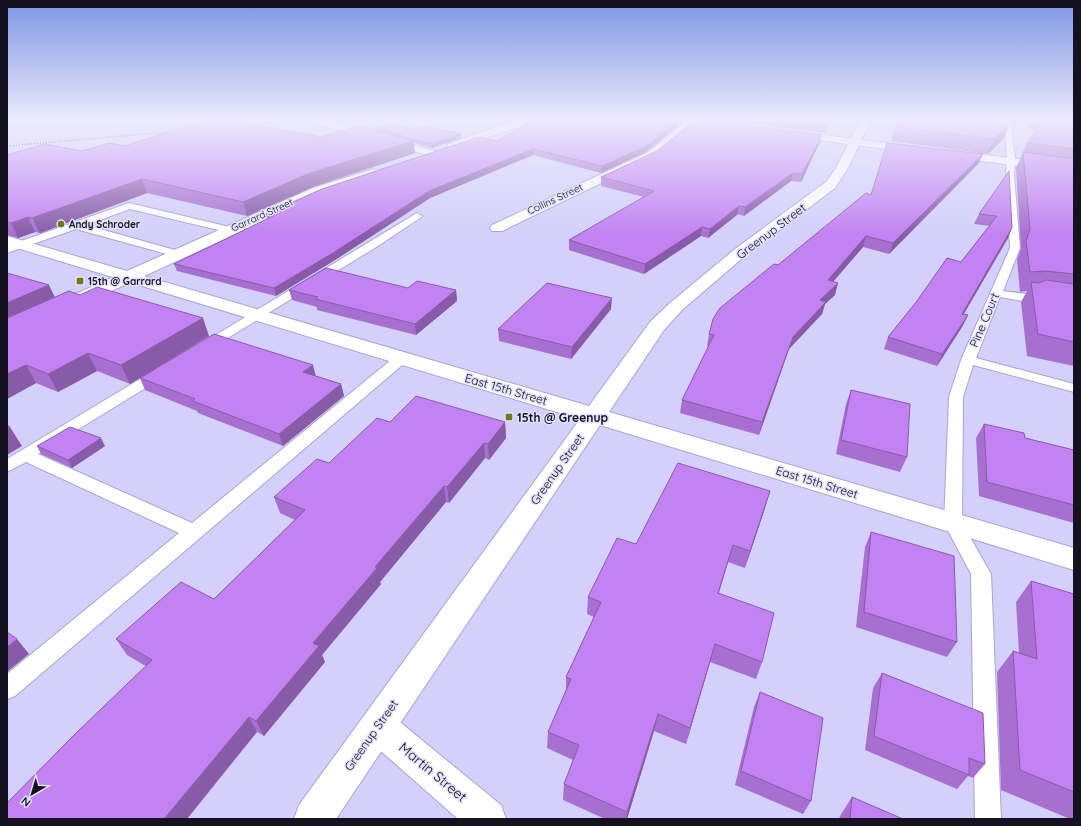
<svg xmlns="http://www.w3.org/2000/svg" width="1081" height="826" font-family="Quicksand,sans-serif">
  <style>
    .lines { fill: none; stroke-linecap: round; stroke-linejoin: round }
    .lane-casing { stroke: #a9a5cf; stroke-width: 2 }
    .street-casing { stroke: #a9a5cf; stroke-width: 2 }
    .secondary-casing { stroke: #a9a5cf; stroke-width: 2 }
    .lane { fill: #fff; fill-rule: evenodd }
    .street { fill: #fff; fill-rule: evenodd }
    .secondary { fill: #fff; fill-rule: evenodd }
    .rail { stroke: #272536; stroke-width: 1.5; stroke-dasharray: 1 2; stroke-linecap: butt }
    .wall { fill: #a770d0 }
    .shaded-wall { fill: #885ba9 }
    .building { fill: #c282f2; stroke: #885ba9 }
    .poi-dot { fill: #75751a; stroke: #e1dffa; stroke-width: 1.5 }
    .labels { text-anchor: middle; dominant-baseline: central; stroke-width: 3; stroke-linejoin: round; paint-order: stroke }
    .far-street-label { font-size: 10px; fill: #141220; stroke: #e1dffa }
    .far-poi-label { font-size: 10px; font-weight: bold; fill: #141220; stroke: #e1dffa; text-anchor: start }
    .street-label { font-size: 12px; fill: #141220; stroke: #e1dffa }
    .poi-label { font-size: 12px; font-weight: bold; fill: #141220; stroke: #e1dffa; text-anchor: start }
    .near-street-label { font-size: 14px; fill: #141220; stroke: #e1dffa }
  </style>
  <rect width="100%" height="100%" fill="#d4d0fb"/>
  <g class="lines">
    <defs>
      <g id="lane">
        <path d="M1004,119H1010L1015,158L1014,175L1020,248L1003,291L1027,294L1035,292L1074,296V304L1036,299L1028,302L1000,297L976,358L1074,384V392L973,365L963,397L962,523L991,574L1001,819H975L971,574L944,523L949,397L961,360L1010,248L1006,175L1007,158Z"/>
        <path d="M129,203L234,228L236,230L231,233L130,209L86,225L182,252L183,254L182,256H174L76,229L7,253V246Z"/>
        <path d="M417,213L422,216L420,218L378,246L208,350H198L196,347Z"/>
        <path d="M402,354L407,355L409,358L407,361L15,696L7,699V674L179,533L26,462L7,472V459L155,370H165L167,373L165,376L38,454L192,523L397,355Z"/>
      </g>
      <g id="street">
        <path d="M305,119H321L435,151L437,153L431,156L427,155L307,121Z"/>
        <path d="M519,119H531L521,126L456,148L452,149L447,146L448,144Z"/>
        <path d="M675,119C686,119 722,117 729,125L724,128L694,124L655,157L502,231H492L490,228L492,225L647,153L684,123L677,121Z"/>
        <path d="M792,131L916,147L922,150L916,153L788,136L787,134Z"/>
        <path d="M952,151L1074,166V174L948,156L946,154L948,152Z"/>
        <path d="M374,169L380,173L378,176L323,194L83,304L77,305L71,304L68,300L71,296L313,188Z"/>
        <path d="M378,709L390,714L501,805L506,819H458L366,738L361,726L366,714Z"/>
      </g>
      <path id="secondary" d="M861,119H871L848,168L835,188L746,255L682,310L664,330L609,412L1074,548V570L600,425L336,819H294L299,805L580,419L7,245V236L589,406L650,322L670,303L735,249L826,182L836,168Z"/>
    </defs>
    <!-- lane casing -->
    <use href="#lane" class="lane-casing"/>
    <!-- street casing -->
    <use href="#street" class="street-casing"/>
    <!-- secondary casing -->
    <use href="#secondary" class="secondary-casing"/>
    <!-- lane -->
    <use href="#lane" class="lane"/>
    <!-- street -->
    <use href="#street" class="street"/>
    <!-- secondary -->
    <use href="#secondary" class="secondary"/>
    <!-- rail -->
    <g class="rail">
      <path d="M244,126L323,119"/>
      <path d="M7,146L180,131"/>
    </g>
  </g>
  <!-- wall -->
  <g class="wall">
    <path d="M679,119V125L646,152L601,173L533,155L430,198L335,260L276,296L177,271L174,264L267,219L266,214L497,141Z"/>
    <path d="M713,119H831L825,133Z"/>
    <path d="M898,119L1004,138L988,154L891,141Z"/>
    <path d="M1011,119H1074V366L1027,356L1021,302L1027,291L1020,292L1017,260L1021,248L1016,168L1027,143L1035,132L1021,120L1013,128Z"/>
    <path d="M376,128L415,129L461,138L432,148L414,143L415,153L313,187L247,216L147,193L40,233L35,232L18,238L7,235V155L82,151L125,146L321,137L376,131Z"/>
    <path d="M820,142L801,182L791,181L744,216L738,214L708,238L701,236L644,274L569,250V240L644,197L601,186V177Z"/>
    <path d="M979,163L889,254L863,247L833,282L835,295L825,304L822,314L789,349L759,435L680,413L682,400L709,347L707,346L709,334L778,265L871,195Z"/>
    <path d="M1009,171L1008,238L964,314L968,315L962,327L937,366L884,349L888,337L961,262L990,226L974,224L979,214Z"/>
    <path d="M7,273L55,298L209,336L130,384L97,371L58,392L36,383L7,399Z"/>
    <path d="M408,288L456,290L457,301L416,335L317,310V307L292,300L289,290Z"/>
    <path d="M611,309L571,359L499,341L498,329Z"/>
    <path d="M316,376L341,384L344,396L283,446L198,413L197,411L145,390L140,378Z"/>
    <path d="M851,390L907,457L900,472L836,454L846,404Z"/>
    <path d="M390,422H505L506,438L489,460L485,458L449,503L446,502L380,582L381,584L322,655L325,662L264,736L127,655L116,639L214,599L295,520L280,513L274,497L329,463Z"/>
    <path d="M984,424L1025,438L1074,450V523L979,496L976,438Z"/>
    <path d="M37,446H105L72,468L41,454Z"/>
    <path d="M765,508L745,568L728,562L719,593L762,662L756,679L710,662L686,744L654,731L627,819H605L563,800L564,784L573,760L547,748L548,732L566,690V677L594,617L587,614L588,597L636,544Z"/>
    <path d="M871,532L957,642L947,657L856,627L865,547Z"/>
    <path d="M1031,581L1074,594V819H1070L1001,790L997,672L1013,651L1019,653L1016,602Z"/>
    <path d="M882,673L985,764L973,778L968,776L957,789L865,750L873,688Z"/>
    <path d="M760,692L811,801L803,814L735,785L754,707Z"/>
    <path d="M852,797L903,819H839L840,816Z"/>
  </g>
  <!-- shaded-wall -->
  <g class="shaded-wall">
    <path d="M679,119V125L646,152L601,173L602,166Z"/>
    <path d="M830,119H831L825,133L827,127Z"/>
    <path d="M1017,119H1021L1013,128Z"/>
    <path d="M1010,123L1004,138L988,154L994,139Z"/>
    <path d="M461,134V138L432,148L431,144Z"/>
    <path d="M822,135L820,142L801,182L802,174Z"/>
    <path d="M413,141L415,153L313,187L247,216L243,202L310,173Z"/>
    <path d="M533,149V155L430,198L335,260L276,296L274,288L429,191Z"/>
    <path d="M983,154L979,163L889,254L893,243Z"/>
    <path d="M793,173L791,181L744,216L745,207Z"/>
    <path d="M142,179L147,193L40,233L32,218Z"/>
    <path d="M739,206L738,214L708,238L710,229Z"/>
    <path d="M28,217L35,232L18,238L11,223Z"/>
    <path d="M702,227L701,236L644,274L645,264Z"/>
    <path d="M1012,228L1008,238L957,325L962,314Z"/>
    <path d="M866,236L863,247L824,292L828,280Z"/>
    <path d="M838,283L835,295L825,304L822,314L789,349L759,435L762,422L793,337L820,300Z"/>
    <path d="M49,285L57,302L7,324V303Z"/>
    <path d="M456,290L457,301L416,335L415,324Z"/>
    <path d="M612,298L611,309L571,359L572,347Z"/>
    <path d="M968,315L962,327L937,366L942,354Z"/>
    <path d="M203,318L209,336L130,384L121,365Z"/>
    <path d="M88,353L97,371L58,392L48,374Z"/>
    <path d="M26,365L36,383L7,399V374Z"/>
    <path d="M313,365L316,377L303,372Z"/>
    <path d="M341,384L344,396L283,446L279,434Z"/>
    <path d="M505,422L506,438L489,460L488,444Z"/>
    <path d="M10,427L22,446L7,455V429Z"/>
    <path d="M101,438L105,446L72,468L68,460Z"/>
    <path d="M484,443L485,458L449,503L447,487Z"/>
    <path d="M444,486L446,502L380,582L381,584L322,655L325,662L264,736L256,721L313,643L375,567Z"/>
    <path d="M770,491L765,508L745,568L750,551Z"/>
    <path d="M733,545L728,562L713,611L718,593Z"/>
    <path d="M17,639L29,654L7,672V647Z"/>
    <path d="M715,644L710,662L686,744L690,728Z"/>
    <path d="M658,714L654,731L627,819H626L627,812Z"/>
    <path d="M249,717L257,732L187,819H164Z"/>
  </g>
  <!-- building -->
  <g class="building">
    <path d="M210,119H225L321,137L359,126L413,141L310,173L243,202L142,179L32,218L28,217L11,223L7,222V155L45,144L82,151L110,143L125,146Z"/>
    <path d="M536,119H679L647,146L602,166L533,149L429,191L333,253L274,288L174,264L273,216L266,214L322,189L479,137L497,141Z"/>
    <path d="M696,119L822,135L802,174L793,173L745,207L739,206L710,229L702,227L645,264L569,240L654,191L601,177L657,151Z"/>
    <path d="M763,119H830L827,127Z"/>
    <path d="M898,119H1009L1010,123L994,139L895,127Z"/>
    <path d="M1042,119H1074V149L1027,143L1043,120Z"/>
    <path d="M391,124L415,129L426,126L461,134L431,144L376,128Z"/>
    <path d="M887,143L983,154L893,243L866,236L828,280L838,283L820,300L826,302L793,337L762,422L682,400L714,335L709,334L713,319L720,308L774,264L778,265L866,193L871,195Z"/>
    <path d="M1023,152L1074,159V274L1045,271L1030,272L1026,241L1030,229Z"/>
    <path d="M1009,171L1012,228L962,314L968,315L942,354L888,337L917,301L947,258L961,262L997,216L979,214Z"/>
    <path d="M326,268L408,288L417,281L456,290L415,324L315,299L318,297L289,290Z"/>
    <path d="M7,273L49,285L7,303Z"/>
    <path d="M1046,280L1074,284V342L1038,334L1031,282L1039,283Z"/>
    <path d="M547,283L612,298L572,347L498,329Z"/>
    <path d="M97,287L203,318L121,365L88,353L48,374L26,365L7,374V318L69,291L80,295Z"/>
    <path d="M214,334L313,365L303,372L341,384L279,434L193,401L195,399L140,378Z"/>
    <path d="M851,390L910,404L907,457L841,440Z"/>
    <path d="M416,396L505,422L488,444L484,443L447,487L444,486L375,567L377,568L313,643L319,646L256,721L249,717L164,819H7V803L74,735L152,660L116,639L181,582L214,599L305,510L274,497L317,459L329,463L377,418L390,422Z"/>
    <path d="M984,424L1024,433L1025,438L1074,450V505L987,482Z"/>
    <path d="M7,425L10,427L7,429Z"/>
    <path d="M70,427L101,438L68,460L37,446Z"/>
    <path d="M678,463L770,491L750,551L733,545L718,593L774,613L762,662L715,644L690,728L658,714L627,812L564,784L579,745L548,732L571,679L566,677L601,602L588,597L617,538L636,544Z"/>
    <path d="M871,532L954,556L957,642L864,612Z"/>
    <path d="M1031,581L1074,594V792L1020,770L1013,651L1037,659Z"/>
    <path d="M7,632L17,639L7,647Z"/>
    <path d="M882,673L983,713L985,764L969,758V775L874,736Z"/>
    <path d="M760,692L823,718L811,801L741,771Z"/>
    <path d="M852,797L903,819H850Z"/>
  </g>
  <!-- sky -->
  <linearGradient id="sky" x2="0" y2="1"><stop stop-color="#7d95e2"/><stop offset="0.51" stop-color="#eceafd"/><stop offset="1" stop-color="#eceafd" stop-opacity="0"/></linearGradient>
  <rect width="1081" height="235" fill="url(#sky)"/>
  <!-- markers -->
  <g class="poi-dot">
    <circle cx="61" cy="224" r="4"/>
    <rect x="76" y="277" width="8" height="8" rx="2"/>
    <rect x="505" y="413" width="8" height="8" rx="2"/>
  </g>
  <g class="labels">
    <!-- far-street labels -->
    <g class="far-street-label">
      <text transform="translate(555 199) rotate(-25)">Collins Street</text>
      <text transform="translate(262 215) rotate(-24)">Garrard Street</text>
    </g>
    <!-- far-poi labels -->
    <g class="far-poi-label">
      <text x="69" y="224">Andy Schroder</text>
      <text x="88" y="281">15th @ Garrard</text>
    </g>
    <!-- street labels -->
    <g class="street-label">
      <text transform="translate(771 231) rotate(-37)">Greenup Street</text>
      <text transform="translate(984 320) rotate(-67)">Pine Court</text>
      <text transform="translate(506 389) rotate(16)">East 15th Street</text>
      <text transform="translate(557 469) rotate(-55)">Greenup Street</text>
      <text transform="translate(817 482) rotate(17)">East 15th Street</text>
      <text transform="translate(371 735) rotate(-55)">Greenup Street</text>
    </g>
    <!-- poi labels -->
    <g class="poi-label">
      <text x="517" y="417">15th @ Greenup</text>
    </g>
    <!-- near-street labels -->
    <g class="near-street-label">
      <text transform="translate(433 772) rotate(40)">Martin Street</text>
    </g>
  </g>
  <!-- border -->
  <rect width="1081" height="826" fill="none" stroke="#141220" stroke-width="16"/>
  <!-- north arrow -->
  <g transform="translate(32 794) rotate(218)" stroke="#e1dffa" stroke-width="3" paint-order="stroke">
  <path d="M0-3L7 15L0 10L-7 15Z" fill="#141220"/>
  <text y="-6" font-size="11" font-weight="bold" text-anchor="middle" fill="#141220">N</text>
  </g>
</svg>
